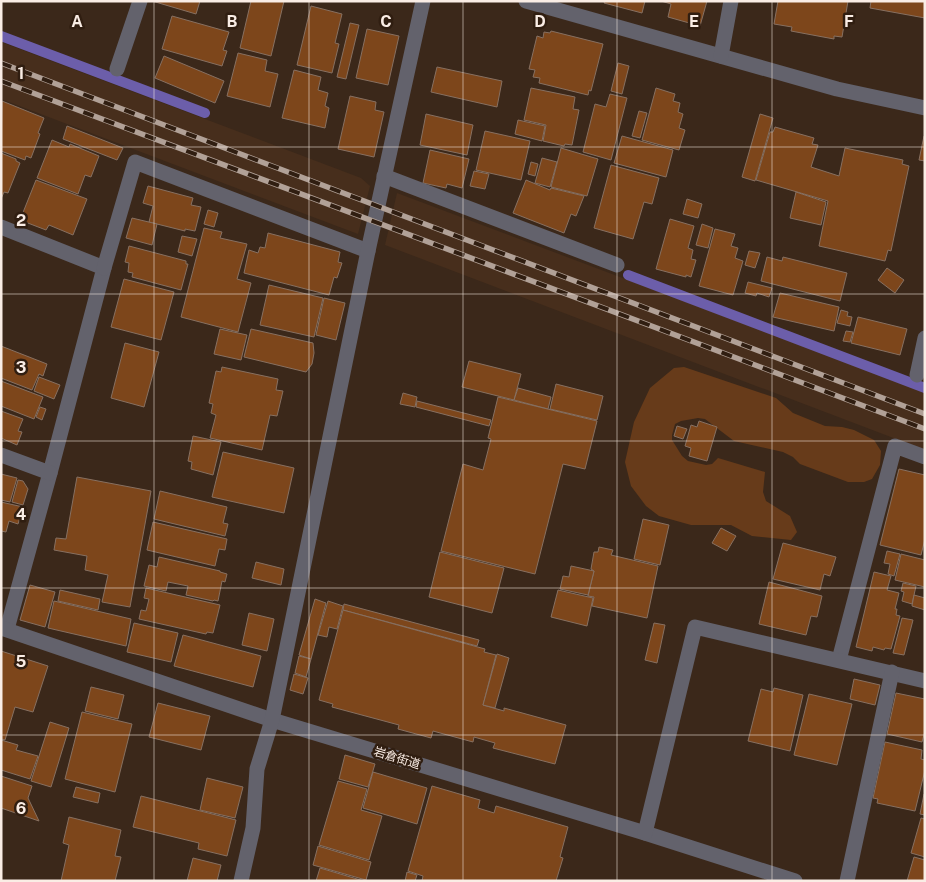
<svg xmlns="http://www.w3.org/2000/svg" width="926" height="882" font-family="'Public Sans','Noto Sans JP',sans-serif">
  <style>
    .built { fill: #472e1c }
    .green { fill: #673b1a }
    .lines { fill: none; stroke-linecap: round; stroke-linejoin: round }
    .stream { stroke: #6c5eaa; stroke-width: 10 }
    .building { fill: #7d461b; stroke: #877061 }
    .street { stroke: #63626c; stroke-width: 15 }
    .rail-casing { stroke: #b1a197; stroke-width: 5.5 }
    .rail { stroke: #301e11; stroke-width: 4; stroke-dasharray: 11; stroke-linecap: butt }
    .grid { fill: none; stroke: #faede5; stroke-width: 1; stroke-opacity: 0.55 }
    .labels { text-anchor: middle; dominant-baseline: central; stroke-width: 5; stroke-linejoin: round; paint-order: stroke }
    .street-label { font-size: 12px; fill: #faede5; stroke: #301e11 }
    .grid-label { font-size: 16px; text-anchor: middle; font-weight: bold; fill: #faede5; stroke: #301e11; stroke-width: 5; stroke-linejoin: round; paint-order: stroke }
  </style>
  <rect width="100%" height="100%" fill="#3b281a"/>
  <!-- built -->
  <g class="built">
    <path d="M1,42L361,178L370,186L358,234L1,99Z"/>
    <path d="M397,193L925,392V450L385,245Z"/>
  </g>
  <!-- green -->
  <path class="green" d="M684,367L776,398L793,413L825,426L842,427L854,430L874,440L881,451L880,465L872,479L864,482H848L800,464L793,457L783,452L734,441L705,419L698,418L681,421L675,424L672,435V440L682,456L688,461L706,465L712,464L718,458L765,472L763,492L766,501L790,516L797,532L791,540L752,536L731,525H691L659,516L646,506L631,486L625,462L634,422L650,388L674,368Z"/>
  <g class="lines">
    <!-- stream -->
    <g class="stream">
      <path d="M1,36L205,113"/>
      <path d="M628,275L925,388"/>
    </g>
  </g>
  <!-- building -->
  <g class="building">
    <path d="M152,1H200L196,14Z"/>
    <path d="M251,1H284L271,56L240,48Z"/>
    <path d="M605,1H645L642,13L604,3Z"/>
    <path d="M661,1H707L700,26L668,17L671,4Z"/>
    <path d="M778,1H848L842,37L834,36V39L791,31L792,27L774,24Z"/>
    <path d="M871,1H925V18L870,8Z"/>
    <path d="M311,6L342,14L335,43L339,44L332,73L297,65Z"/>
    <path d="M172,16L229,32L223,50L227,51L222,66L162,49Z"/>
    <path d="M350,23L359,25L346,79L337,77Z"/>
    <path d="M367,29L399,36L388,85L356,78Z"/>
    <path d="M551,31L603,44L591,91L589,90L588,95L539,83L540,78L533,77L535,70L529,69L537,36L543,38L544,32L550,33Z"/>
    <path d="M238,53L267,60L265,71L278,74L270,107L227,96Z"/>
    <path d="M164,56L224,81L215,103L155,78Z"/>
    <path d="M618,63L629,66L622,94L611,91Z"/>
    <path d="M437,67L502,81L497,107L431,92Z"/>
    <path d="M294,70L321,77L318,90L328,93L325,106L329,108L325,128L282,118Z"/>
    <path d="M531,88L575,97L573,109L579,110L572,145L565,144L564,146L543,141L546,125L524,120Z"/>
    <path d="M656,88L675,94L673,101L680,103L678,112L683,114L679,128L685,130L679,150L642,140Z"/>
    <path d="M610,94L627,98L611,160L583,152L595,104L606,107Z"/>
    <path d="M350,96L376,102L375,110L384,112L374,157L338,149Z"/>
    <path d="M2,101L44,118L38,133L40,134L31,158L26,156L25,160L1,151Z"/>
    <path d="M639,111L647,113L640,138L632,136Z"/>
    <path d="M426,114L473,125L467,155L420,145Z"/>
    <path d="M760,114L773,118L755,181L742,177Z"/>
    <path d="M518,120L545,126L542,141L515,134Z"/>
    <path d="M67,126L123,148L117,160L63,139Z"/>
    <path d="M775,127L814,138L812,144L818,145L811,167L839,176L845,148L903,160L902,164L909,166L891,251L888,250L885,261L819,246L828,201L756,180L770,132H773Z"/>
    <path d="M485,131L530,141L521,180L476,170Z"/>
    <path d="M622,136L673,150L666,177L614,163Z"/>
    <path d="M924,136H925V161L919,160Z"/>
    <path d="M52,140L69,147L70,144L99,156L91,177L85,175L78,194L37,178Z"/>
    <path d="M561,148L598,159L587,196L551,187Z"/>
    <path d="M430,150L469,159L462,188L447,184L446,188L423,183Z"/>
    <path d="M1,153L16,159V161L20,163L8,193L4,192L1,199Z"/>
    <path d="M542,158L557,162L550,187L535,183Z"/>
    <path d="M531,162L538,164L535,176L528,174Z"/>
    <path d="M611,165L659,178L652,204L644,202L633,239L594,228Z"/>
    <path d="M474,171L489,174L485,189L470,186Z"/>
    <path d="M36,180L87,199L73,235L49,225L46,230L20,220Z"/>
    <path d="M526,180L550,190L551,188L584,196L576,216L571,214L564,233L513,213Z"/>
    <path d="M148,186L193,198L191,205L201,207L195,231L185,229V231L149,222L153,206L143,203Z"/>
    <path d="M796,192L826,202L821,225L790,218Z"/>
    <path d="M687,199L702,204L698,218L683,214Z"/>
    <path d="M208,210L218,213L214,227L204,224Z"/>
    <path d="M132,218L157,224L152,245L126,238Z"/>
    <path d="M670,219L694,226L688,248L693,250L691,259L696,260L691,277L686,275V277L656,269Z"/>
    <path d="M702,224L713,228L708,248L696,245Z"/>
    <path d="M204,228L222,232L220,238L247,244L237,279L251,283L238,332L181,317Z"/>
    <path d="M715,229L735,234L731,246L738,248L735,258L743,261L733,295L699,286Z"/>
    <path d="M268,233L340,252L338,262L342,263L337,278L334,277L329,295L244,273L249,250L258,253L260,247L265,248Z"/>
    <path d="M182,236L197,239L192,256L178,252Z"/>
    <path d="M129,246L186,261V264H188L181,290L132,277L133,273L128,272L129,263L125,262Z"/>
    <path d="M749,251L760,253L755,268L745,265Z"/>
    <path d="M767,257L782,261L783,257L847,273L840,301L761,281Z"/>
    <path d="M887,268L904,280L895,293L878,280Z"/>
    <path d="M124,279L174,292L161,340L111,327Z"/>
    <path d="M748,282L772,288L769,297L757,293L756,296L745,293Z"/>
    <path d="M269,285L323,298L314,337L260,325Z"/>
    <path d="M780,293L839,307L834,331L773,317Z"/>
    <path d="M324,298L345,303L336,340L316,335Z"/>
    <path d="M841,310L848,312L847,316L852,317L850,326L837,323Z"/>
    <path d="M858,317L907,329L900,355L851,343Z"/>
    <path d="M220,329L247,335L241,360L214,354Z"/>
    <path d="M251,329L313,343L314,353L312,364L306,372L244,357Z"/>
    <path d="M846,331L853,332L850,342L843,341Z"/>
    <path d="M125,343L159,352L144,407L111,398Z"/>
    <path d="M1,346L47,364L43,376L39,374L32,390L1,378Z"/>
    <path d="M469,361L521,374L514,400L462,387Z"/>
    <path d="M222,367L278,379L276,390L283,391L277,416L270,415L262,450L210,438L216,415L211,413L213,404L209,403L216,371L221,372Z"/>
    <path d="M39,377L60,385L54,399L34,391Z"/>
    <path d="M1,381L43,397L34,419L1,406Z"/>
    <path d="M556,384L603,396L597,420L550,409Z"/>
    <path d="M518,388L551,397L548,409L514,400Z"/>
    <path d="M403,393L417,397L415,407L400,404Z"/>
    <path d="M498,397L597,421L585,469L563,464L535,574L441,551L463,464L483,470L491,439L488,438Z"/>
    <path d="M417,401L491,420L489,426L416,407Z"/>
    <path d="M40,407L46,409L42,420L36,417Z"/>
    <path d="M1,411L23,419L18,431L22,432L17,445L1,438Z"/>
    <path d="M699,421L717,427L707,461L689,456L691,448L685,446L691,425L697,427Z"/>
    <path d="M677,426L687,429L683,439L674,436Z"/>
    <path d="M193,436L221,442L213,475L191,469L192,462L188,461Z"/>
    <path d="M223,452L294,468L284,513L212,497Z"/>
    <path d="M899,469L925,475V539L921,555L880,545Z"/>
    <path d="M1,474L17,478L10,502L1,500Z"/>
    <path d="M77,477L151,491L130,607L102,602L108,575L85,570L87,556L54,550L56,538L66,539Z"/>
    <path d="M18,480L23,481L28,489L23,505L12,502Z"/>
    <path d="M160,491L227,507L223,523L228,524L225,536L154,519Z"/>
    <path d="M1,502L23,507L18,524L9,521L6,532L1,531Z"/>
    <path d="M643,519L669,525L660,565L634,559Z"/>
    <path d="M153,522L227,539L225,550L219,549L215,566L147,550Z"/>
    <path d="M721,528L736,536L727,551L712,543Z"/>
    <path d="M783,543L836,557L830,576L824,574L820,590L773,579Z"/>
    <path d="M599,547L613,550L611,555L658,566L647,618L592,606L594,597L588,596L594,571L591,569L594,552H598Z"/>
    <path d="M887,551L900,554L894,576L888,574L890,564L884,563Z"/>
    <path d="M440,552L504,568L492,613L429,597Z"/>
    <path d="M901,554L925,560V587L895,580Z"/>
    <path d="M159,557L220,571V572L227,574L225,582L222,581L218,601L214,600L213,601L186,595L188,586L168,582L166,591L144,586L149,565L157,567Z"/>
    <path d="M256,562L284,569L281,585L252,578Z"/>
    <path d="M571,566L594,571L588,595L560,589L563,576L569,577Z"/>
    <path d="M874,572L891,576L887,590L899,593L895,609H897L896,615L900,616L891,649L885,648L884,650L873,647L872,651L856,647Z"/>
    <path d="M769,582L822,596L817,617L811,616L806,635L759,624Z"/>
    <path d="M903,583L916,586L912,604L902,601L904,592L901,591Z"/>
    <path d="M30,585L55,592L45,627L20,620Z"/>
    <path d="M146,588L220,605L213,633L207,632L206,634L139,619L141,610L146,611L149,599L144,598Z"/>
    <path d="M60,590L100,599L98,610L58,601Z"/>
    <path d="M558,590L593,598L587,626L551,617Z"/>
    <path d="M914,595L925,598V610L912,606Z"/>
    <path d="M315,599L326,603L311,659L299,655Z"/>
    <path d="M54,601L131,619L126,646L48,628Z"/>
    <path d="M328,601L343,606L337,629L329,627L327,637L318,635Z"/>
    <path d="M344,604L479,640L477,646L343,610Z"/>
    <path d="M343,610L485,649L484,652L496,655L483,705L504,711V708L566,725L555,764L493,748L495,743L474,737L473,742L433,731L431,738L398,729L399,725L332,707L333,704L319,700Z"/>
    <path d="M249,613L274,619L267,651L242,645Z"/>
    <path d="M902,618L913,620L904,655L893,653Z"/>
    <path d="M134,623L178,633L171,662L127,652Z"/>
    <path d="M654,623L665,625L657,663L645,660Z"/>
    <path d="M183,635L261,656L253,687L174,666Z"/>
    <path d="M1,651L48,666L33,712L15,707L5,740L1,739Z"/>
    <path d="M497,654L509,658L495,708L483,705Z"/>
    <path d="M299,656L311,659L306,677L295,673Z"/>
    <path d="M294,674L308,678L303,694L290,690Z"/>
    <path d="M854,679L880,685L875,705L850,699Z"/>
    <path d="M91,687L124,695L118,719L85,711Z"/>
    <path d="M774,688L803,695L790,751L748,741L761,689L773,692Z"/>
    <path d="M896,693L925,699V731L922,742L887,734Z"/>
    <path d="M809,694L852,704L837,765L794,755Z"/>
    <path d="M158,703L210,716L201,750L149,737Z"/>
    <path d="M82,712L132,724L115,792L65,779Z"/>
    <path d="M50,722L69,728L51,787L31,781Z"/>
    <path d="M1,740L18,745L16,750L38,756L30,779L1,770Z"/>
    <path d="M885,742L922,750L921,759L925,760V770L915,811L877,803L878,799L873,798Z"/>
    <path d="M345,755L375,764L368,787L339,779Z"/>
    <path d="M373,772L427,788L417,824L363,808Z"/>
    <path d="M1,776L32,786L28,798L39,821L1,808Z"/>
    <path d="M207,778L243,787L235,818L200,810Z"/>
    <path d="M338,781L367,789L361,810L382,816L369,860L319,845Z"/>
    <path d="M432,786L480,800L478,808L494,813L496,806L568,827L560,857L563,858L556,881H422L423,876L408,871Z"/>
    <path d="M76,787L100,793L98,803L73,797Z"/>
    <path d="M924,794H925V815L920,814Z"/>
    <path d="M141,796L236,820L227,856L198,849L199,843L133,827Z"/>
    <path d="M69,817L121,830L115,856L121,857L115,881H61L69,845L63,843Z"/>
    <path d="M921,818L925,819V857L911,853Z"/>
    <path d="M318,846L371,862L366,880L313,865Z"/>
    <path d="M914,857L925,860V881H907Z"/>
    <path d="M193,858L221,865L217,881H187Z"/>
    <path d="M320,868L364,881H316Z"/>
    <path d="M407,872L417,875L415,881H405Z"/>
  </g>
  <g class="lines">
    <!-- street -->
    <g class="street">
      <path d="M526,1L837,89L925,108"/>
      <path d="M721,56L731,1"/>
      <path d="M117,69L140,1"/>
      <path d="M384,176L617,265"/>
      <path d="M1,227L104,268L50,473L7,629"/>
      <path d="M104,268L135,162L368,251"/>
      <path d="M917,375L925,338"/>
      <path d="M1,455L50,473"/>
      <path d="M1,628L272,720L645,833L795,881"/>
      <path d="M839,660L895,446L925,457"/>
      <path d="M645,833L695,627L925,681"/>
      <path d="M241,881L253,828L257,769L272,720L368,251L423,1"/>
      <path d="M847,881L892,672"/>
    </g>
    <defs>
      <g id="rail">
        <path d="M1,63L925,414"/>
        <path d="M1,81L925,429"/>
      </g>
    </defs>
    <!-- rail casing -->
    <use href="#rail" class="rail-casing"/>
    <!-- rail -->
    <use href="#rail" class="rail"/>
  </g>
  <!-- grid -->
  <path class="grid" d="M154,1V881M309,1V881M463,1V881M617,1V881M772,1V881M1,147H925M1,294H925M1,441H925M1,588H925M1,735H925"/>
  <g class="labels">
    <!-- street labels -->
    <g class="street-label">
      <text transform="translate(397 758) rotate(17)">岩倉街道</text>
    </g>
  </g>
  <g class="grid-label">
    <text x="77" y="27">A</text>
    <text x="232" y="27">B</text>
    <text x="386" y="27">C</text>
    <text x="540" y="27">D</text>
    <text x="694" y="27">E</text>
    <text x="849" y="27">F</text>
    <text x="21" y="79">1</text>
    <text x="21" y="226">2</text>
    <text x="21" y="373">3</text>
    <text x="21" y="520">4</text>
    <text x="21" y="667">5</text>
    <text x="21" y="814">6</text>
  </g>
  <!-- border -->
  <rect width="926" height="882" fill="none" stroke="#faede5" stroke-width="5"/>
</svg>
